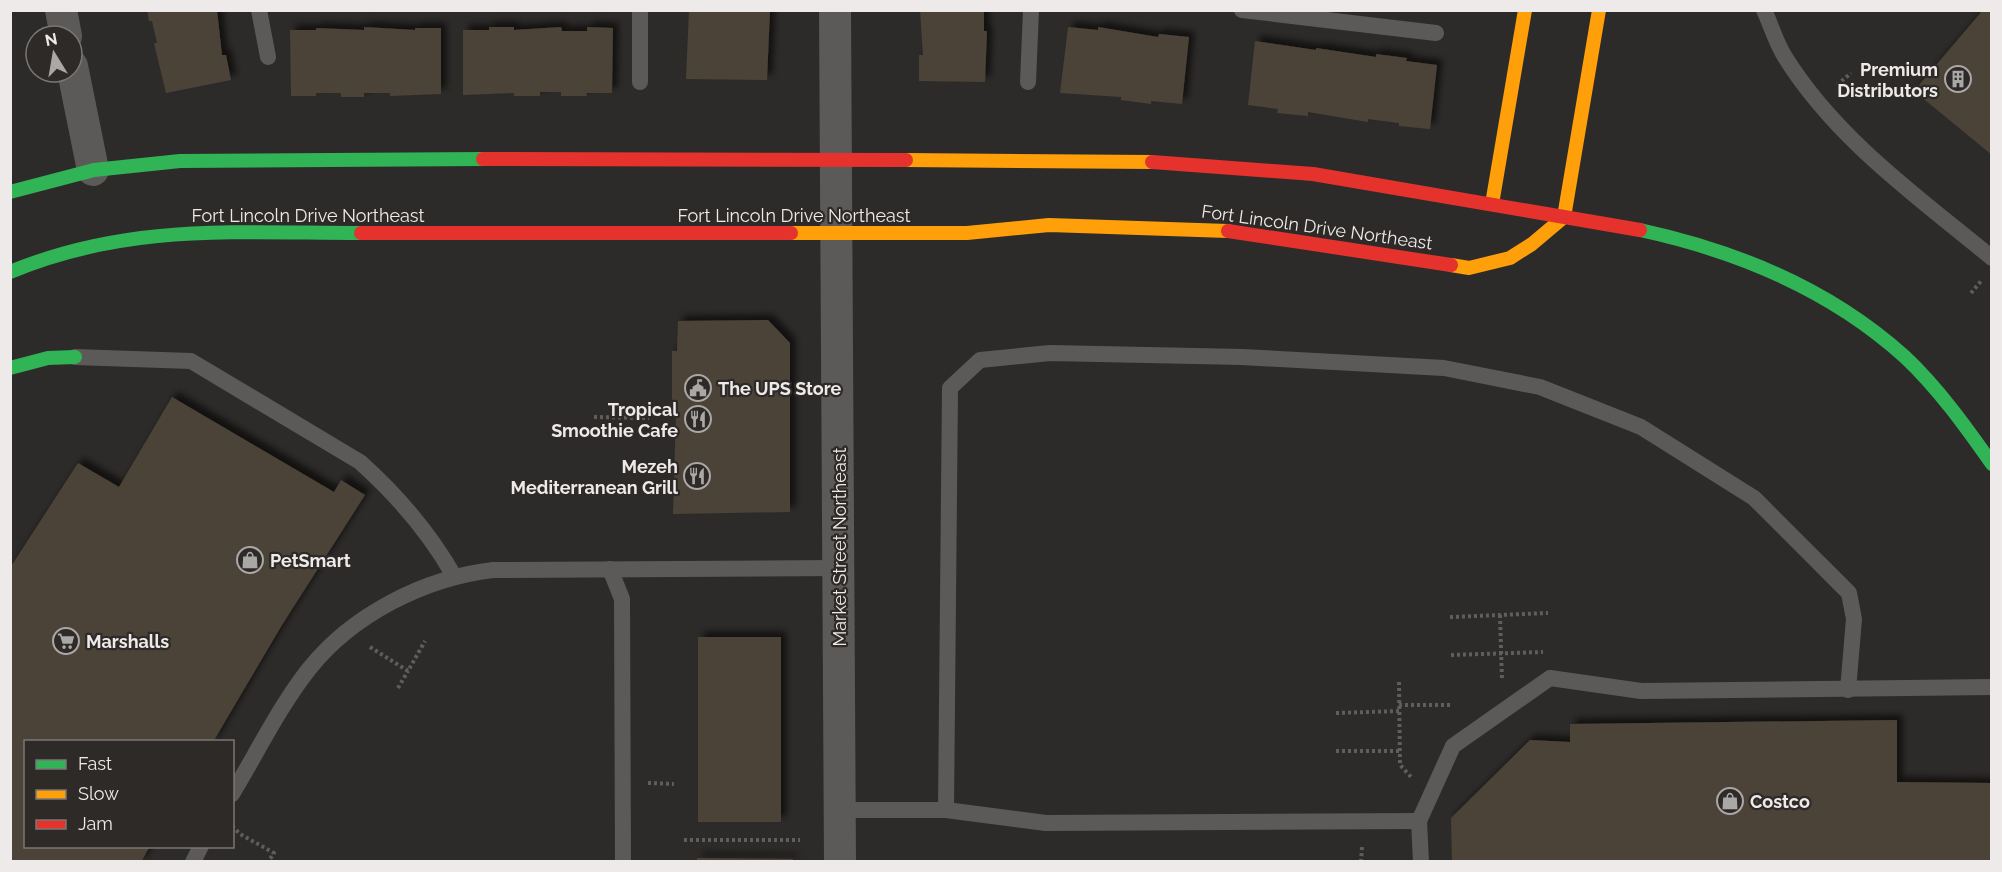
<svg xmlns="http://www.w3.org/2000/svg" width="2002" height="872" font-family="Raleway,sans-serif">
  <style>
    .building { fill: #4b4339; filter: url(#shadow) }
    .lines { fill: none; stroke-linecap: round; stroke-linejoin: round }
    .path { stroke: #605e5d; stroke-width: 4; stroke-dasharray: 3 3; stroke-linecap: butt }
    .lane { stroke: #5c5a59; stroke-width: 16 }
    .street { stroke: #5c5a59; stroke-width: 32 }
    .fast { stroke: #30b455; stroke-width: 14 }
    .slow { stroke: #ff9f0a; stroke-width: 14 }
    .jam { stroke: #e5322d; stroke-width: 14 }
    .labels { text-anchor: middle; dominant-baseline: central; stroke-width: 4.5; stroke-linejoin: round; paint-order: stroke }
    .poi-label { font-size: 18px; font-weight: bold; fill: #edeae9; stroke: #2e2a28; text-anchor: start }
    .street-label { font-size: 18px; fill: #edeae9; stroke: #2e2a28 }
  </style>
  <defs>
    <filter id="shadow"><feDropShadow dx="5.5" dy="-5.5" stdDeviation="3" flood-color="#0009"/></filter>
  </defs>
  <rect width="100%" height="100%" fill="#2d2b29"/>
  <!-- building -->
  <g class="building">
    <path d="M147,10H217L222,55H226L231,80L166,93L154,43H157L152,21H149Z"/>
    <path d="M689,10H770L767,80L686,79Z"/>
    <path d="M920,10H984V31H987L985,82L919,81V55H923Z"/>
    <path d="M1983,10H1992V155L1914,91Z"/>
    <path d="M364,27L415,30V28H441V94L390,96V93H364V97H341V93H316V96H291L290,30H316V28L364,30Z"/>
    <path d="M489,27H514V30L561,27L562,31H587V27L613,28L612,93H586L587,96H561V92H540V96H514V93L463,95V30H489Z"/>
    <path d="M1068,27L1098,30V27L1158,37L1159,34L1189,37L1182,104L1151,101V104L1121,100V97L1060,93Z"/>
    <path d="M1255,41L1316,50V48L1376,57V54L1407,58L1406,61L1437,65L1430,129L1399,126V123L1368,119V122L1308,112V116L1277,113L1278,109L1248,105Z"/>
    <path d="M768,320L790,343V512L673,514L676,414H672V351H677L678,321Z"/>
    <path d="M172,397L334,492L341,480L365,495L282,625L213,742H26V846H150L141,862H10V568L78,463L119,487Z"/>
    <rect x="698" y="637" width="83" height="185"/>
    <path d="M1897,720V782L1992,783V862H1452L1451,818L1530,740L1570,742V724Z"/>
    <path d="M697,858L793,859V862H697Z"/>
  </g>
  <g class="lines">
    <!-- path -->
    <g class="path">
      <path d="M1837,85L1851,73"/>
      <path d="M1971,293L1982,280"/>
      <path d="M594,417L649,418"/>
      <path d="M1500,615L1502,680"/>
      <path d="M1450,617L1548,613"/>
      <path d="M370,647L408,671L425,641"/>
      <path d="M1451,655L1543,652"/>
      <path d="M1399,682L1400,765L1412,778"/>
      <path d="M398,688L408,671"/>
      <path d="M1399,705H1452"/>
      <path d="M1336,713L1400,711"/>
      <path d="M1336,751H1400"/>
      <path d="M648,783L674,784"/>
      <path d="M232,826L240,834L274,853L268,862"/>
      <path d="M684,840H800"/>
      <path d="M1361,862L1362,847"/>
    </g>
    <!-- lane -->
    <g class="lane">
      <path d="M259,10L268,57"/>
      <path d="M640,10V82"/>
      <path d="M1242,10L1436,33"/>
      <path d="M1764,10C1771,25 1776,43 1785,57C1836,139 1918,197 1992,258"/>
      <path d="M1028,82L1031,10"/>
      <path d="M75,357L191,361L360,462C398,496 429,532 454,576"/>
      <path d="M610,569L622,599L623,862"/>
      <path d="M232,794C257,753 279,707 309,669C352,615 424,578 493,570L839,568"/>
      <path d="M840,810H946L1046,823L1419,821"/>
      <path d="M946,810L950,388L980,360L1050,353L1242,357L1444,368L1540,387L1641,427L1754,498L1849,593L1854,619L1848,690"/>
      <path d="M193,862L201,846"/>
      <path d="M1421,862L1419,821L1453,746L1550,678L1641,691L1992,687"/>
    </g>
    <!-- street -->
    <g class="street">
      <path d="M61,10L66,36"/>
      <path d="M835,10L840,862"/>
      <path d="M72,66L93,170"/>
    </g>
    <!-- fast -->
    <g class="fast">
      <path d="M10,192L94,170L180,161L483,159"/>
      <path d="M1640,230C1737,251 1831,290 1905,357C1938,388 1966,427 1992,464"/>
      <path d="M10,272C128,223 236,233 361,233"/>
      <path d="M10,368L48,358L75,357"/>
    </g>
    <!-- slow -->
    <g class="slow">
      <path d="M906,160L1152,162"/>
      <path d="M1492,204L1525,10"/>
      <path d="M791,233H967L1049,225L1228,231"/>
      <path d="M1451,265L1469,268L1510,258L1532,244L1564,217L1599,10"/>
    </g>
    <!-- jam -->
    <g class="jam">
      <path d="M483,159L906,160"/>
      <path d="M1152,162L1313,174L1640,230"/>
      <path d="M1228,231L1451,265"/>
      <path d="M361,233H791"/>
    </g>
  </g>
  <!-- icons -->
  <defs>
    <symbol id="building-ring" viewBox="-11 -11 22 22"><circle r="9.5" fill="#2e2a28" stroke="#aaa7a6" stroke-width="1.5"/><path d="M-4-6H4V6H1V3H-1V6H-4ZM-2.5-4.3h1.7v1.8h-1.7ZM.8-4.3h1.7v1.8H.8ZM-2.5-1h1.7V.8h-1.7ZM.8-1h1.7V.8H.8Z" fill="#aaa7a6"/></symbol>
    <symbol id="civic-ring" viewBox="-11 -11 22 22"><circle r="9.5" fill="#2e2a28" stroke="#aaa7a6" stroke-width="1.5"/><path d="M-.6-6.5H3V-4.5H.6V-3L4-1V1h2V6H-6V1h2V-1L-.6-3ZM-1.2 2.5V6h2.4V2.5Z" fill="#aaa7a6"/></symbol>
    <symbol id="restaurant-ring" viewBox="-11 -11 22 22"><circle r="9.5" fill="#2e2a28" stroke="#aaa7a6" stroke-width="1.5"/><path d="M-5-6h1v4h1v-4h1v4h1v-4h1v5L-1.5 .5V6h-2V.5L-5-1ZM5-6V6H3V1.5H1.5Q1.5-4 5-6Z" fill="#aaa7a6"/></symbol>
    <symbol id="shop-ring" viewBox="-11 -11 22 22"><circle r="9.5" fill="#2e2a28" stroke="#aaa7a6" stroke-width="1.5"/><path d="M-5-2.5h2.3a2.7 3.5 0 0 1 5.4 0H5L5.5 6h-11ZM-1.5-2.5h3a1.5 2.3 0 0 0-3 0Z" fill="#aaa7a6"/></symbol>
    <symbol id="supermarket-ring" viewBox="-11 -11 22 22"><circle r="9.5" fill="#2e2a28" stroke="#aaa7a6" stroke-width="1.5"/><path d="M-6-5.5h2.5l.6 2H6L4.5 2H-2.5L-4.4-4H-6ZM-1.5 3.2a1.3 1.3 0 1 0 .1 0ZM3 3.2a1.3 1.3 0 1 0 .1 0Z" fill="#aaa7a6"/></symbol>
  </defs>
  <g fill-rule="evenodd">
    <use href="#building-ring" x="1943" y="64" width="30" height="30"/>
    <use href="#civic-ring" x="683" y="373" width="30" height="30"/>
    <use href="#restaurant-ring" x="683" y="404" width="30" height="30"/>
    <use href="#restaurant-ring" x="682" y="461" width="30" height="30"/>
    <use href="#shop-ring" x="235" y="545" width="30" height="30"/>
    <use href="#supermarket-ring" x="51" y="626" width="30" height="30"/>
    <use href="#shop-ring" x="1715" y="786" width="30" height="30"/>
  </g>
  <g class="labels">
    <!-- poi labels -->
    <g class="poi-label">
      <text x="1938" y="69" text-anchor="end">Premium<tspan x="1938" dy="21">Distributors</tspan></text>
      <text x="718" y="388">The UPS Store</text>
      <text x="678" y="409" text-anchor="end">Tropical<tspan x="678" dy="21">Smoothie Cafe</tspan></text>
      <text x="678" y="466" text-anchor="end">Mezeh<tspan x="678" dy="21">Mediterranean Grill</tspan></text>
      <text x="270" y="560">PetSmart</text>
      <text x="86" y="641">Marshalls</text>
      <text x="1750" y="801">Costco</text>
    </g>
    <!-- street labels -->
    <g class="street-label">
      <text x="308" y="215">Fort Lincoln Drive Northeast</text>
      <text x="794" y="215">Fort Lincoln Drive Northeast</text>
      <text transform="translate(1317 227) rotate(8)">Fort Lincoln Drive Northeast</text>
      <text transform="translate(839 547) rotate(-90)">Market Street Northeast</text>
    </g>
  </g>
  <!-- border -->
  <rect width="2002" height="872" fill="none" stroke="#edeae9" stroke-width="24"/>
  <!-- legend -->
  <rect x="24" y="740" width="210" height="108" fill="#2e2a28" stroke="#7a7775" stroke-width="1.5"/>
  <rect x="36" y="760" width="30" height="9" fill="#30b455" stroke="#7a7775" stroke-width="1.5"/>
  <text x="78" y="770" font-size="18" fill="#edeae9">Fast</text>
  <rect x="36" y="790" width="30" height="9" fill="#ff9f0a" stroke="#7a7775" stroke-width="1.5"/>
  <text x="78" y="800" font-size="18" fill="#edeae9">Slow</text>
  <rect x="36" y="820" width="30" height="9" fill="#e5322d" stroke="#7a7775" stroke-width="1.5"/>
  <text x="78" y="830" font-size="18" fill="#edeae9">Jam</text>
  <!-- north arrow -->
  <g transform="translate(54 54) rotate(349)"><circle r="28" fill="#2e2a28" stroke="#7a7775" stroke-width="1.5"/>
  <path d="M0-4.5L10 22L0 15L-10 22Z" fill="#aaa7a6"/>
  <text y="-9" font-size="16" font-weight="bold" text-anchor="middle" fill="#edeae9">N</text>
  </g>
</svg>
